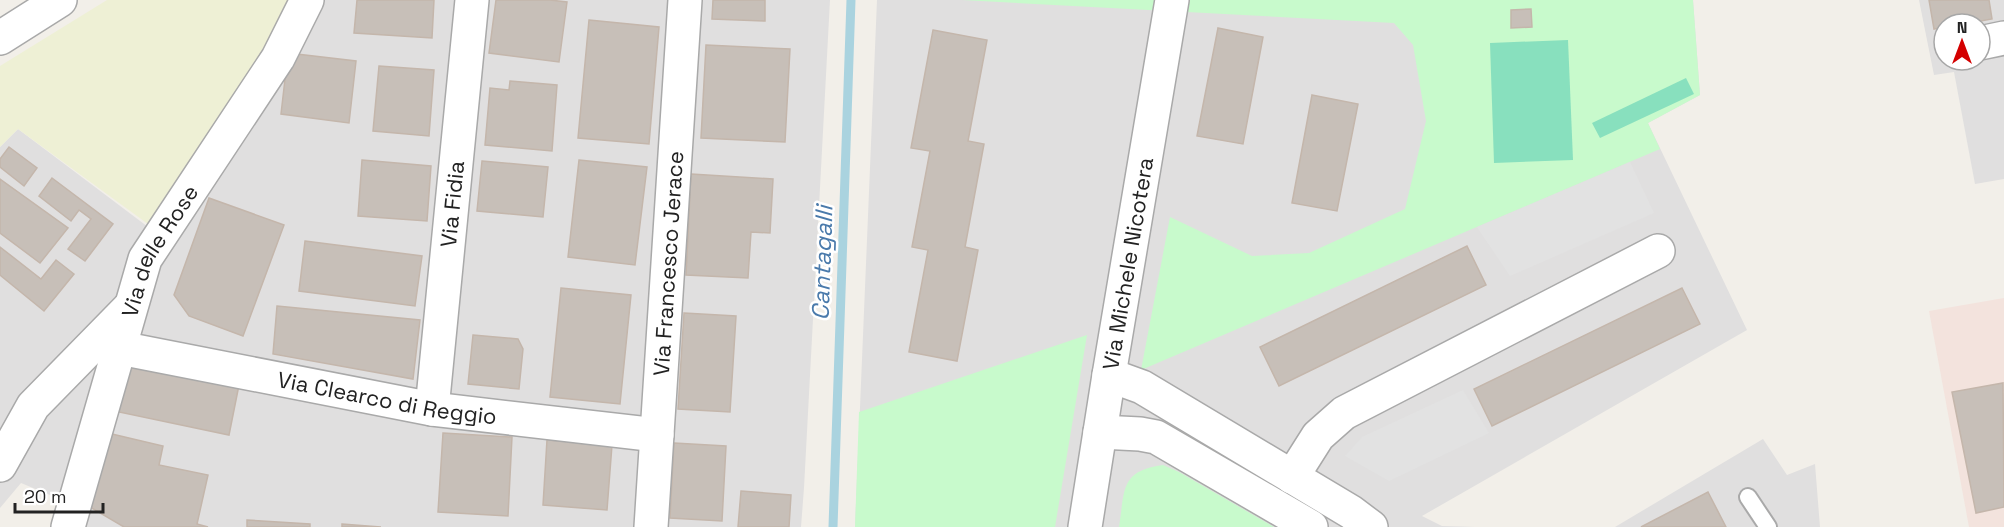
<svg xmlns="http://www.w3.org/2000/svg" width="2004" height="527" font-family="'Space Grotesk',sans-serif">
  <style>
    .residential { fill: #e0dfdf; fill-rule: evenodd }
    .military { fill: #f3e3dd }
    .farmland { fill: #eef0d5 }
    .park { fill: #c8facc }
    .pitch { fill: #88e0be }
    .parking { fill: #e2e2e2 }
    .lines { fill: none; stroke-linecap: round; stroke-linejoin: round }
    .stream { stroke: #aad3df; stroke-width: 9 }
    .building { fill: #c7bfb8; stroke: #c4b6ab; stroke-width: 1.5 }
    .service-casing { stroke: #a9a9a9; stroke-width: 20 }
    .minor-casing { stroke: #a9a9a9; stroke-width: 36 }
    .service { stroke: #fff; stroke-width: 16 }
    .minor { stroke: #fff; stroke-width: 33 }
    .labels { text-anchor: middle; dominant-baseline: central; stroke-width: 5; stroke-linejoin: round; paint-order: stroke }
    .street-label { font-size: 22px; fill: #222; stroke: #fff }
    .water-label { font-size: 24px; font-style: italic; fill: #4a7aab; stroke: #fff }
  </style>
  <rect width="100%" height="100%" fill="#f2efe9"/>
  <!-- residential -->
  <g class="residential">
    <path d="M307,0H830L804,488L801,527H75L62,500L21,483L0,508V147L18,129L160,236Z"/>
    <path d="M877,0H1693L1700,95L1648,123L1747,330L1422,516L1442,526L1475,527H855Z"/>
    <path d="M1919,0H2004V179L1975,184L1954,72L1934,75ZM1944,24H1980V60H1944Z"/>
    <path d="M1763,439L1787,475L1815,464L1820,527H1615Z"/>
  </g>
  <!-- military -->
  <path class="military" d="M2004,298V527H1969L1929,311Z"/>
  <!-- farmland -->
  <path class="farmland" d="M107,0H294L269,52L152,227L18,129L0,147V66Z"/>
  <!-- park -->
  <g class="park">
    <path d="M962,0H1693L1700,95L1648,123L1660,149L1141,370L1170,217L1252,256L1309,253L1405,209L1426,121L1413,45L1394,23Z"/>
    <path d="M1087,335L1055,527H855L859,412Z"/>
    <path d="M1163,465L1179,472L1274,527H1119C1125,489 1120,471 1163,465Z"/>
  </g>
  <!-- pitch -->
  <g class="pitch">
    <path d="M1568,40L1573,160L1494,163L1490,43Z"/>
    <path d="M1686,78L1694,94L1600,138L1592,123Z"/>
  </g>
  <!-- parking -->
  <g class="parking">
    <path d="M1630,162L1654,213L1510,276L1477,227Z"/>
    <path d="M1463,390L1489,433L1389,481L1345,456L1362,437Z"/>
  </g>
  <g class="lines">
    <!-- stream -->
    <path class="stream" d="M833,527L851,0"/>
  </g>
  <!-- building -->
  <g class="building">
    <path d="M357,0H434L432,38L354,33Z"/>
    <path d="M496,0H550L567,2L559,62L489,53Z"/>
    <path d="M713,0H765V21L712,19Z"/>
    <path d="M1929,0H1989L1992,19L1964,24H1944V27L1934,29Z"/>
    <path d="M1531,9L1532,27L1511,28V10Z"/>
    <path d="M589,20L659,27L649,144L578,138Z"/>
    <path d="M1218,28L1263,37L1243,144L1197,136Z"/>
    <path d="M933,30L987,40L968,141L984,144L965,247L978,250L957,361L909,352L928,250L912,247L930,151L911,148Z"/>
    <path d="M706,45L790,49L785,142L701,138Z"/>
    <path d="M288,53L356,61L349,123L281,114Z"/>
    <path d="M379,66L434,70L429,136L373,131Z"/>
    <path d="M510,81L557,85L552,151L485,145L490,88L509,90Z"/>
    <path d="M1312,95L1358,104L1337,211L1292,203Z"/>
    <path d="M9,147L37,168L24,186L0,167V159Z"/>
    <path d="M362,160L431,166L427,221L358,216Z"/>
    <path d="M579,160L647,167L635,265L568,257Z"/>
    <path d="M482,161L548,167L543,217L477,211Z"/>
    <path d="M691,174L773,179L770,233L751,232L748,278L686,275Z"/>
    <path d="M52,178L113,224L85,261L68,249L91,219L79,210L71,221L39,196Z"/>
    <path d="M0,179L68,228L40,263L0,233Z"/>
    <path d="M209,198L284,225L243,336L189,316L174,295Z"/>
    <path d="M305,241L422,256L415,306L299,291Z"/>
    <path d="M1467,246L1486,285L1279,386L1260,347Z"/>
    <path d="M0,247L41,279L56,260L74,274L44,311L0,275Z"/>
    <path d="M561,288L631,295L620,404L550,397Z"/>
    <path d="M1682,288L1700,324L1492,426L1474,389Z"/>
    <path d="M277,306L420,320L413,379L273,354Z"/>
    <path d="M684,313L736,316L730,412L678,409Z"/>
    <path d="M473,335L518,339L523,349L519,389L468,384Z"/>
    <path d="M129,363L239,385L229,435L119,412Z"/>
    <path d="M2003,383L2004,507L1976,513L1952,392Z"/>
    <path d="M443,433L512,437L508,516L438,512Z"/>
    <path d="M112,434L163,446L159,465L208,475L197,524L208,527H124L90,507Z"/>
    <path d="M547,440L612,445L607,510L543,505Z"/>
    <path d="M674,443L726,446L722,521L670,518Z"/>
    <path d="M741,491L791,495L789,527H738Z"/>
    <path d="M1708,492L1726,527H1641Z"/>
    <path d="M247,520L310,524V527H247Z"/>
    <path d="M342,524L381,527H342Z"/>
  </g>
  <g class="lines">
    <defs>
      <path id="service" d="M1748,497L1768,527"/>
      <g id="minor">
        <path d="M0,38L60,0"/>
        <path d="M1980,43L2004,38"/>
        <path id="s1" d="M120,348L432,409L657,435"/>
        <path d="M1109,375L1142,387L1351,512L1371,527"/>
        <path id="s2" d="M432,409L472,0"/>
        <path d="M1100,432L1140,434L1156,437L1311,527"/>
        <path d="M0,465L33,406L130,307"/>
        <path d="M1292,477L1318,436L1344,413L1658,251"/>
        <path id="s3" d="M68,527L145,259L278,58L307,0"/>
        <path id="s4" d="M651,527L685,0"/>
        <path id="s5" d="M1085,527L1109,375L1172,0"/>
      </g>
    </defs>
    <!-- service casing -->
    <use href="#service" class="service-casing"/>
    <!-- minor casing -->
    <use href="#minor" class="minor-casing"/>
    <!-- service -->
    <use href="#service" class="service"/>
    <!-- minor -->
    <use href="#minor" class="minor"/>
  </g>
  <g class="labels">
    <!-- street labels -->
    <g class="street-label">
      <text stroke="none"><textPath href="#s2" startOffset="206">Via Fidia</textPath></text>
      <text stroke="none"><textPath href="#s3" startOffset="292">Via delle Rose</textPath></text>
      <text stroke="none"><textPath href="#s5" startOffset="267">Via Michele Nicotera</textPath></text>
      <text stroke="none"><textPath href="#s4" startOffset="264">Via Francesco Jerace</textPath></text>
      <text stroke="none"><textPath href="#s1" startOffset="272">Via Clearco di Reggio</textPath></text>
    </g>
    <!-- water labels -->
    <g class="water-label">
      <text transform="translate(822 263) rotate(-88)">Cantagalli</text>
    </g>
  </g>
  <!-- north arrow -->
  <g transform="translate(1962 42)"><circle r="28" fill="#ffffff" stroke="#a7a7a7" stroke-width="1.5"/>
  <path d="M0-4.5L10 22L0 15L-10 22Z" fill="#d40000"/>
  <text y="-9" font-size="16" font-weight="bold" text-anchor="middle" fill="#222222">N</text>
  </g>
  <!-- scale -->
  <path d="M15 503v9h88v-9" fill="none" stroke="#222222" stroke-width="3"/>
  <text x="24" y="503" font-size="18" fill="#222222" stroke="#ffffff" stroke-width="4.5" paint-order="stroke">20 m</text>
</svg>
